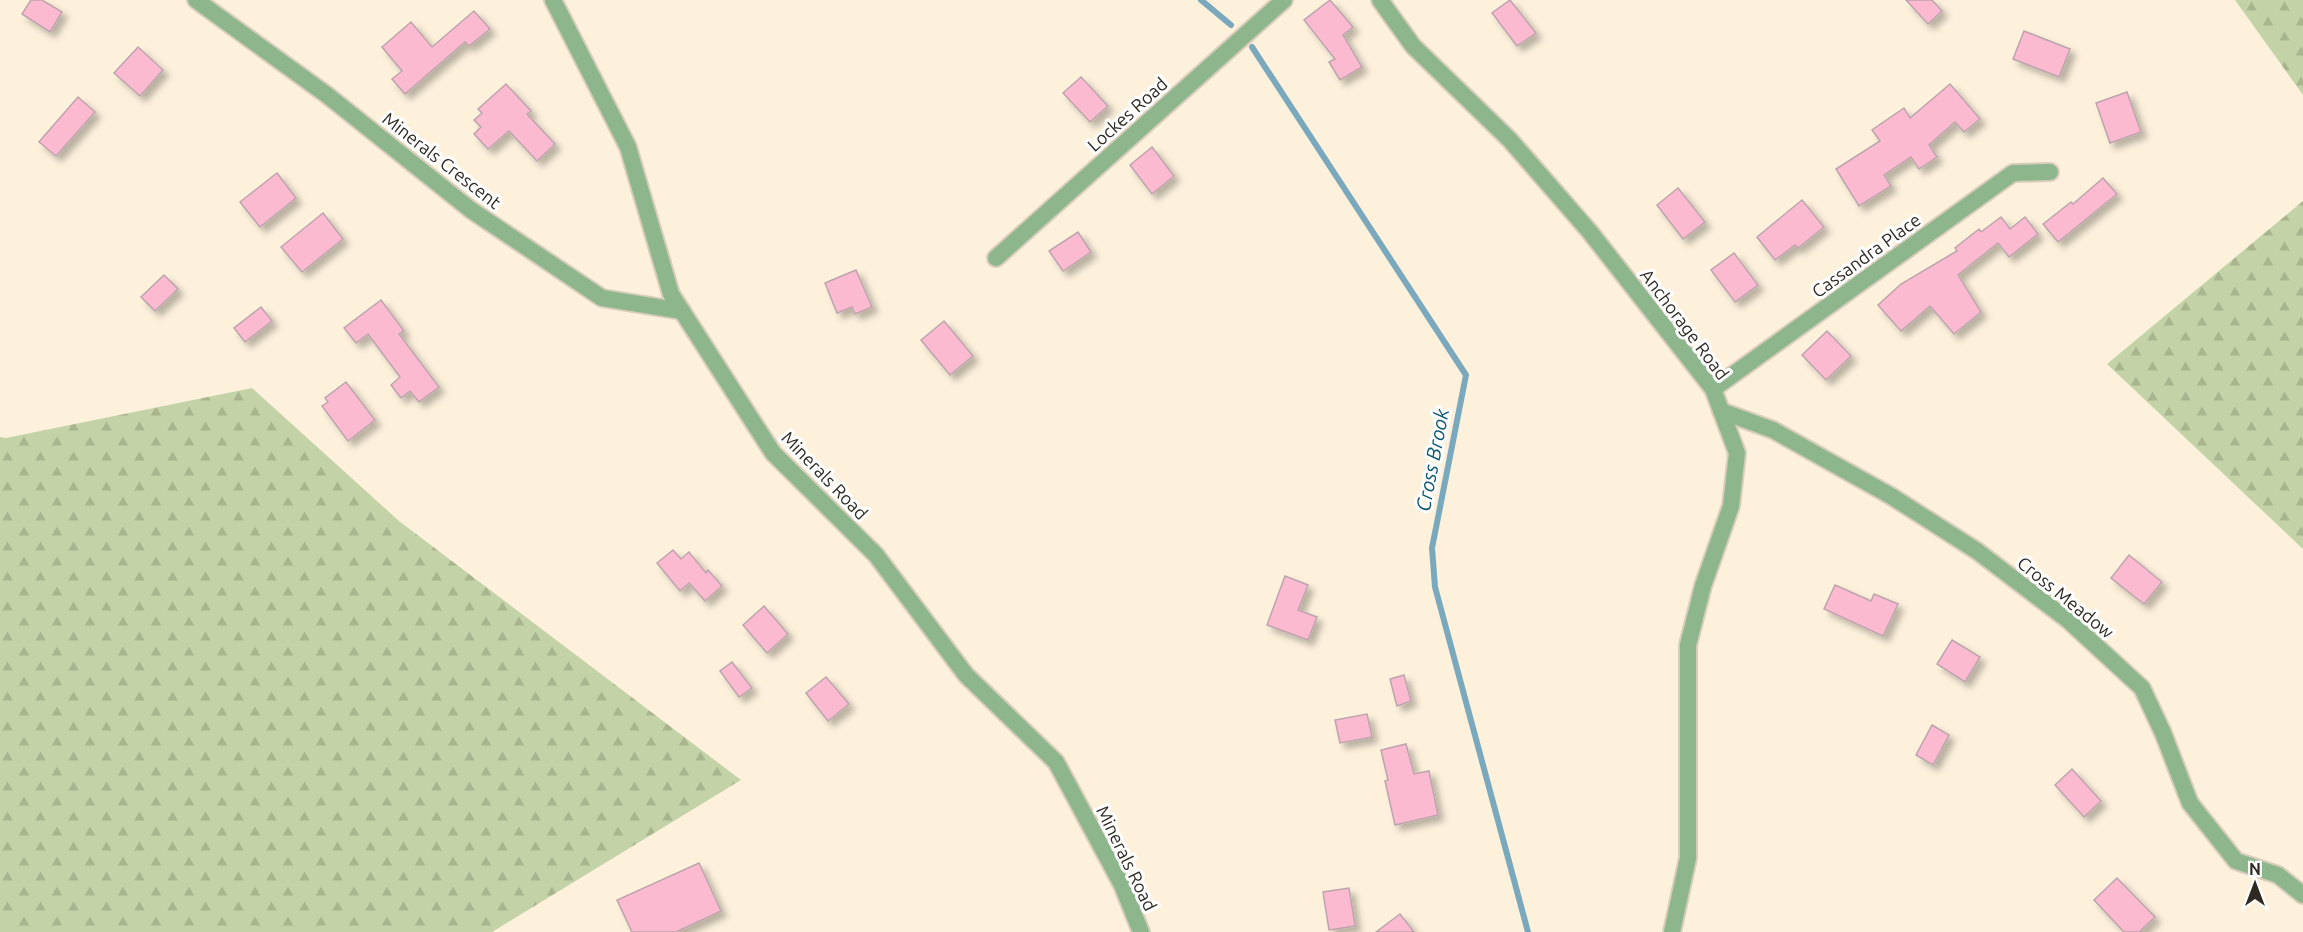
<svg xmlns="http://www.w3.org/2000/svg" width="2303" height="932" font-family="Ubuntu,sans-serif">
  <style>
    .forest { fill: url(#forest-firs) }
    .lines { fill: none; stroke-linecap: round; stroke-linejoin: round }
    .stream { stroke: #7aa8bc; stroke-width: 6 }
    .building { fill: #fcbad1; stroke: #bca4ac; stroke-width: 1.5; filter: url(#shadow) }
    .minor-casing { stroke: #d8cdbb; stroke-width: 20 }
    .minor { stroke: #8eb68d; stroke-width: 16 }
    .labels { text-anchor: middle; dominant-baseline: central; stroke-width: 6; stroke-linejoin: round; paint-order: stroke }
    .street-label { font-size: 18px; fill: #2e2a22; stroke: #fff }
    .water-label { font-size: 20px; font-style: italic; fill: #0d5772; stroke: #fff }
  </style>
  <defs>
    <pattern id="forest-firs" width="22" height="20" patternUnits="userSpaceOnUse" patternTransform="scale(1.5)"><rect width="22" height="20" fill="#c3d3a7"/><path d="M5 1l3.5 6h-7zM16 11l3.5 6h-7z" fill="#a8b58f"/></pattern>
    <filter id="shadow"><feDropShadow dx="5.5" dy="5.5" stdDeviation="3" flood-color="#0004"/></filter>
  </defs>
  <rect width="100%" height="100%" fill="#fdf1dc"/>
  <!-- forest -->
  <g class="forest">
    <path d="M2235,0H2303V95Z"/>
    <path d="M2303,201V549L2107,364Z"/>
    <path d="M252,388L399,521L741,780L492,932H0V437L6,438Z"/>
  </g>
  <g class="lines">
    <!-- stream -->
    <g class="stream">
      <path d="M1201,0L1231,25"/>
      <path d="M1252,47L1466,375L1432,548L1435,587L1528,932"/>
    </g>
  </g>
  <!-- building -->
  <g class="building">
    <path d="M31,0H42L62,12L50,32L22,14Z"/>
    <path d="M1330,0L1353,27L1343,35L1362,67L1340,80L1329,62L1335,59L1304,20Z"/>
    <path d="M1510,0L1536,33L1517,46L1492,13Z"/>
    <path d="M1906,0H1932L1942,11L1928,24Z"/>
    <path d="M474,11L490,29L469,46L465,42L405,94L392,79L402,71L382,47L411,22L432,47Z"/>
    <path d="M2024,31L2070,49L2059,77L2013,59Z"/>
    <path d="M138,47L163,70L140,96L114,73Z"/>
    <path d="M1081,77L1108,106L1090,122L1063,93Z"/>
    <path d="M506,84L531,111L527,114L555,144L537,161L509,131L488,149L474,134L481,127L474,120L482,113L478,109Z"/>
    <path d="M1950,84L1980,119L1964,132L1955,122L1929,145L1937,157L1919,169L1911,157L1884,175L1891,186L1859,206L1836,169L1880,141L1872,130L1904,108L1910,118Z"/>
    <path d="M2127,92L2141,132L2110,143L2096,103Z"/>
    <path d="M78,97L95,112L56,156L39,142Z"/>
    <path d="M1152,147L1174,176L1152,194L1130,165Z"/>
    <path d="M277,173L296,198L260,227L240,202Z"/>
    <path d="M2103,178L2117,194L2058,242L2043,224L2071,202L2073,204Z"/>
    <path d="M1678,188L1705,222L1683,239L1657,205Z"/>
    <path d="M1802,200L1824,227L1798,248L1795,245L1775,260L1757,237Z"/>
    <path d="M323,213L343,239L302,272L281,247Z"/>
    <path d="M2001,217L2010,229L2025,217L2038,234L2009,257L1998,243L1958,275L1981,312L1954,334L1930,306L1901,331L1878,305L1901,284L1957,251L1955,248L1979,229L1981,232Z"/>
    <path d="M1078,232L1091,252L1063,271L1049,251Z"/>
    <path d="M1734,253L1758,285L1735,302L1711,270Z"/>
    <path d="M856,270L872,307L855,314L852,307L837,313L825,283Z"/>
    <path d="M164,275L178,289L155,311L141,297Z"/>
    <path d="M381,300L404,331L399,334L439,387L419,402L410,391L401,398L391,385L400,377L368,334L356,343L344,328Z"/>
    <path d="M261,307L272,321L245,342L234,328Z"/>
    <path d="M944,321L973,356L950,375L921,340Z"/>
    <path d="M1827,331L1851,356L1826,380L1802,355Z"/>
    <path d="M346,382L375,420L348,441L322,406L328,402L325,398Z"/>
    <path d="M673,550L681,559L689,552L706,573L708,570L722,586L705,601L689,583L680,591L657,563Z"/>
    <path d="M2129,555L2162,582L2144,604L2111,578Z"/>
    <path d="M1285,576L1308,585L1298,610L1317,617L1308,640L1267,625Z"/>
    <path d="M1835,585L1871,601L1874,594L1898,604L1883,636L1824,609Z"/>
    <path d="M764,606L788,634L767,653L743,625Z"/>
    <path d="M1952,640L1980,657L1965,682L1937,664Z"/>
    <path d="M732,662L752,688L739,697L720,671Z"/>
    <path d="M1404,675L1411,701L1397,706L1390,679Z"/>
    <path d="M826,677L849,704L828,721L806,693Z"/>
    <path d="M1367,714L1372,737L1340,743L1335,720Z"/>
    <path d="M1932,725L1949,735L1933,765L1916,755Z"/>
    <path d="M1406,744L1414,774L1429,771L1438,815L1395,825L1385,781L1388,780L1381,750Z"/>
    <path d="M2072,769L2101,801L2084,817L2055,785Z"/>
    <path d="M699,863L721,911L676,932H632L617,900Z"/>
    <path d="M2117,878L2155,917L2139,932H2124L2094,900Z"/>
    <path d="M1349,888L1355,926L1329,930L1323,892Z"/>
    <path d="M1400,914L1414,932H1376Z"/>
  </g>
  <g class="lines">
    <defs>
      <g id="minor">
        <path d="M196,0L327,95L471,210L602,298L682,311"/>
        <path d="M553,0L628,147L671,294L773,453L876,555L966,675L1056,762L1122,885L1141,932"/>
        <path d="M1380,0L1413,46L1510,140L1590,232L1713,389L1737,453L1731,506L1703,586L1688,645V858L1672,932"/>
        <path d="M996,258L1284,0"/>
        <path d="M1713,389L2013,173L2050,172"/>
        <path d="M1721,411L1773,430L1891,496L1977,551L2068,620L2142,688L2163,733L2190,803L2236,861L2278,875L2303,895"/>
      </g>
    </defs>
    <!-- minor casing -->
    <use href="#minor" class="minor-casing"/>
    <!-- minor -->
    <use href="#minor" class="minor"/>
  </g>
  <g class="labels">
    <!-- street labels -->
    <g class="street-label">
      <text transform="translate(1127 114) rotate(-42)">Lockes Road</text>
      <text transform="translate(442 160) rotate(38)">Minerals Crescent</text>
      <text transform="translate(1866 255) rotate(-36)">Cassandra Place</text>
      <text transform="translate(1685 324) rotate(53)">Anchorage Road</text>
      <text transform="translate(825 475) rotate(46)">Minerals Road</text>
      <text transform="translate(2066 597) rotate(39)">Cross Meadow</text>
      <text transform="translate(1127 858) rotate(64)">Minerals Road</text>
    </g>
    <!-- water labels -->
    <g class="water-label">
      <text transform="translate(1432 460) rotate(-79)">Cross Brook</text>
    </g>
  </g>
  <!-- north arrow -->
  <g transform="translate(2255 884)" stroke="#ffffff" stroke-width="4.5" paint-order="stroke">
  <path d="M0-4.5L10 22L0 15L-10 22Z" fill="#2e2a22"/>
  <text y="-9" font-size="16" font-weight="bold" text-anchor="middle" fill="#2e2a22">N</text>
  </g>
</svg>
